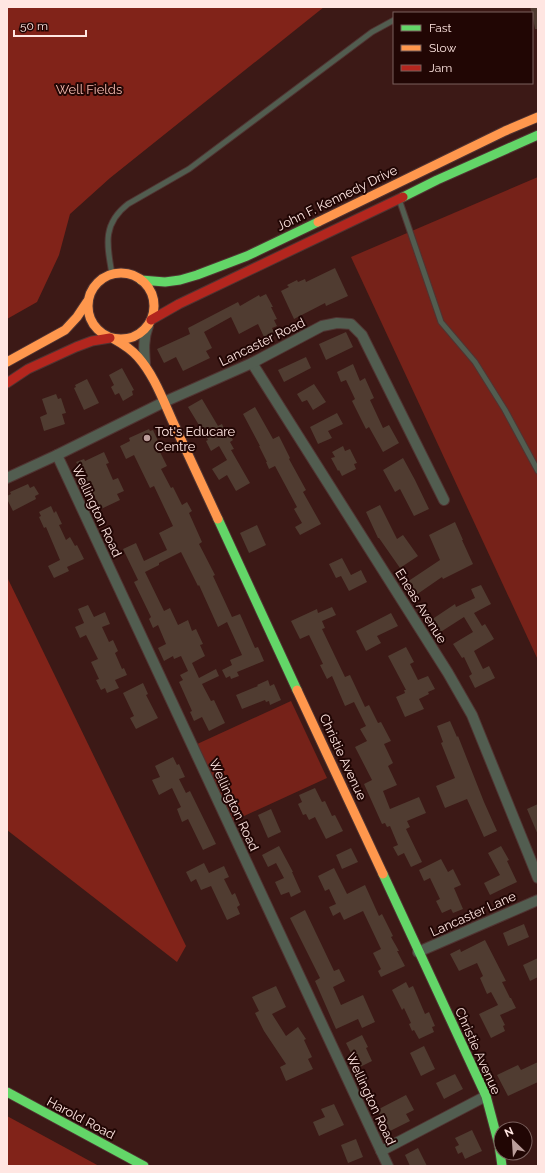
<svg xmlns="http://www.w3.org/2000/svg" width="545" height="1173" font-family="Raleway,sans-serif">
  <style>
    .green { fill: #762219 }
    .forest { fill: #812319 }
    .building { fill: #503c31 }
    .lines { fill: none; stroke-linecap: round; stroke-linejoin: round }
    .lane-casing { stroke: #503432; stroke-width: 7 }
    .street-casing { stroke: #503432; stroke-width: 12 }
    .fast-casing { stroke: #503432; stroke-width: 11 }
    .slow-casing { stroke: #503432; stroke-width: 11 }
    .jam-casing { stroke: #503432; stroke-width: 11 }
    .lane { stroke: #525d50; stroke-width: 5 }
    .street { stroke: #525d50; stroke-width: 10 }
    .fast { stroke: #63d668; stroke-width: 9 }
    .slow { stroke: #ff974d; stroke-width: 9 }
    .jam { stroke: #b3261e; stroke-width: 9 }
    .poi-dot { fill: #bb9e9b; stroke: #210604; stroke-width: 1.5 }
    .labels { text-anchor: middle; dominant-baseline: central; stroke-width: 4; stroke-linejoin: round; paint-order: stroke }
    .park-label { font-size: 13px; fill: #f2b9af; stroke: #210604 }
    .street-label { font-size: 13px; fill: #ffe6e2; stroke: #210604 }
    .poi-label { font-size: 13px; fill: #ffe6e2; stroke: #210604; text-anchor: start }
  </style>
  <rect width="100%" height="100%" fill="#3c1916"/>
  <!-- green -->
  <g class="green">
    <path d="M538,177V660L351,257Z"/>
    <path d="M291,701L327,778L231,822L195,745Z"/>
  </g>
  <!-- forest -->
  <g class="forest">
    <path d="M7,7H324L110,178L70,214L59,255L37,302L7,319Z"/>
    <path d="M7,577L186,946L177,962L7,830Z"/>
    <path d="M7,1116L99,1166H7Z"/>
  </g>
  <!-- building -->
  <g class="building">
    <path d="M530,7H538V29H535L532,13Z"/>
    <path d="M335,268L348,296L326,306L325,303L294,319L281,291L289,287L287,285L297,280L298,282L305,279L306,282Z"/>
    <path d="M266,294L273,307H271L277,319L274,320L277,326L272,328L274,332L264,337L258,324L239,334L231,317L204,332L212,348L206,351L210,358L183,371L176,357L164,363L157,349L190,334L188,328L238,302L240,306L259,295L260,297Z"/>
    <path d="M346,332L353,347L326,360L319,344Z"/>
    <path d="M306,357L311,368L284,382L278,370Z"/>
    <path d="M353,364L360,381L365,378L374,398L370,400L383,428L389,425L399,443L383,452L369,427L366,429L352,401L355,399L346,380L341,382L337,372Z"/>
    <path d="M122,368L134,390L132,391L133,395L123,401L119,393L115,395L111,387L114,385L109,375Z"/>
    <path d="M87,379L99,403L84,410L74,388L76,387L75,385Z"/>
    <path d="M314,384L326,402L313,410L307,400L302,402L297,394Z"/>
    <path d="M56,394L58,399L61,398L66,413L62,414L65,424L44,431L40,417L47,414L42,399Z"/>
    <path d="M202,399L218,426L222,424L226,433L228,432L233,440L230,442L234,449L231,450L250,483L236,491L227,475L219,480L212,469L227,460L219,446L211,451L206,441L208,440L188,407Z"/>
    <path d="M255,407L273,439L279,436L290,458L289,459L306,490L303,492L321,524L300,535L295,527L302,523L294,509L297,507L275,466L269,469L266,462H267L259,446H260L243,414Z"/>
    <path d="M337,413L343,424L328,431L332,438L318,444L310,427Z"/>
    <path d="M149,429L150,431L153,430L159,443L156,444L167,466L161,469L171,488L173,487L182,505L187,502L192,511L189,513L202,542L199,544L215,575L213,576L232,617L240,614L255,648L258,647L264,661L237,672L239,676L231,679L230,676L226,678L222,670L232,665L230,660L242,655L227,622L218,627L199,585L198,586L181,552L159,563V565L145,572L164,611L170,608L178,625L188,620L192,631L196,629L203,644L200,645L205,656L192,663L199,678L216,669L219,676L202,684L211,701L214,700L225,723L209,731L202,717L194,721L190,712L192,711L179,682L183,680L180,675L188,671L181,656L174,659L173,656L164,661L158,648L166,644L158,625L153,628L149,619L151,617L134,582L138,580L123,549L136,543L144,561L167,550L159,533L173,526L154,486L150,488L134,455L126,459L120,446L130,441L129,438Z"/>
    <path d="M343,446L345,451L350,449L357,463L354,464L356,469L342,476L339,470L338,471L331,458L335,457L332,452Z"/>
    <path d="M104,452L109,463L106,464L113,480L118,478L124,491L117,494L120,500L101,509L82,472L79,473L76,466L78,465L76,462L84,459L85,461Z"/>
    <path d="M403,458L415,480L429,509L414,516L400,489L395,492L383,470Z"/>
    <path d="M28,484L30,488L34,486L39,494L35,496L36,499L13,511L7,499V496L11,494L10,492Z"/>
    <path d="M380,505L397,539L403,535L418,556L400,568L379,538H378L366,512Z"/>
    <path d="M51,506L54,513L56,511L62,524L59,525L66,540L70,537L75,546L77,545L84,559L67,567L69,571L54,578L48,566L60,560L46,527L44,528L39,517L41,516L39,512Z"/>
    <path d="M455,522L463,540H462L473,564L443,579L442,577L416,595L407,582L440,560L429,535Z"/>
    <path d="M257,525L266,545L249,553L240,533Z"/>
    <path d="M342,558L351,575L361,570L367,582L349,591L341,576L336,578L329,564Z"/>
    <path d="M481,585L491,604L474,613L482,626L485,624L494,639L474,651L483,669L489,666L495,678L475,688L469,676L472,674L464,657L462,658L453,644L473,632L464,617L439,633L431,620L455,604L456,607L475,598L471,589Z"/>
    <path d="M88,605L94,617L105,612L110,624L102,627L109,642L113,640L118,651L115,653L122,669L124,668L127,675L115,680L119,688L107,693L105,688L101,690L96,680L99,679L91,662L98,659L86,635L80,638L75,627L84,623L78,609Z"/>
    <path d="M332,607L336,615L322,621L325,628L322,629L345,677L350,675L365,707L369,705L378,723L381,722L391,741L384,744L393,763L388,766L397,785L383,791L390,809L419,797L426,813L407,821L410,827L406,829L422,862L411,867L404,853L398,856L393,847L398,845L390,826L387,827L385,823L382,824L364,784L372,780L355,747L367,741L360,729L366,726L354,702L345,706L332,676L327,679L320,665L323,664L309,635L300,639L291,621L317,609L318,613Z"/>
    <path d="M391,613L398,626L377,636L381,643L366,651L356,631Z"/>
    <path d="M406,647L414,662L410,664L418,680L428,676L435,689L428,692L429,694L419,699L424,709L405,717L396,697L405,693L404,690H406L388,656Z"/>
    <path d="M268,680L270,686L274,684L281,700L270,705L269,701L266,702L265,700L242,709L236,695L258,686L257,685Z"/>
    <path d="M143,683L148,694L146,695L158,718L136,729L130,718L134,716L123,693Z"/>
    <path d="M450,721L457,737L458,736L484,802L497,831L484,837L467,799L445,808L436,786L455,778L441,743L443,742L437,726Z"/>
    <path d="M173,757L177,765L179,764L185,777L179,779L186,793L190,791L216,844L203,850L188,819L182,822L177,809L181,807L172,788L159,795L152,780L160,777L155,766Z"/>
    <path d="M315,788L322,802L325,801L332,816L335,815L343,831L326,839L315,817L309,820L306,814L303,815L298,804L302,802L299,795Z"/>
    <path d="M538,804V835L527,809Z"/>
    <path d="M271,809L281,832L268,838L258,815Z"/>
    <path d="M279,846L293,872H292L301,892L291,897L289,892L281,895L275,882L284,878L276,863L268,867L262,855Z"/>
    <path d="M501,846L509,860L507,861L517,882L490,895L484,883L500,875L488,853Z"/>
    <path d="M351,848L358,862L342,869L336,855Z"/>
    <path d="M441,859L448,872L453,869L461,885L454,888L463,909L453,913L451,909L442,913L436,901L440,899L430,878L424,881L419,870Z"/>
    <path d="M204,863L209,873L224,866L229,877L224,879L232,895L235,893L240,905L237,907L240,914L227,920L211,886L201,890L196,879L191,882L186,872Z"/>
    <path d="M334,868L347,894L365,885L379,916L382,914L393,936L391,937L399,951H397L405,966L381,977L378,971L381,969L373,953L381,949L363,911L344,920L340,912L333,916L329,907L336,904L329,889L325,891L318,876Z"/>
    <path d="M305,910L334,971L339,969L345,981L333,987L341,1005L363,995L375,1022L362,1028L358,1019L336,1029L315,981L320,978L290,918Z"/>
    <path d="M524,924L529,937L508,946L503,933Z"/>
    <path d="M485,940L506,981L502,982L510,998H511L516,1008L500,1015L505,1025L503,1026L505,1031L491,1038L479,1014L498,1005L491,992L487,994L480,978L483,976L477,963L459,971L450,954L460,949L461,952Z"/>
    <path d="M538,958V977L530,981L523,965Z"/>
    <path d="M406,982L409,988L413,986L425,1014L429,1012L435,1026L432,1027L434,1032L419,1039L414,1030L412,1031L409,1024L411,1023L404,1008L402,1010L392,990Z"/>
    <path d="M276,986L286,1007L272,1014L286,1036L298,1027L306,1039L304,1040L312,1057L308,1059L313,1069L286,1081L280,1067L286,1064L264,1031L255,1013L259,1011L252,997Z"/>
    <path d="M362,1035L368,1047L366,1048L372,1061L360,1067L354,1054L352,1055L346,1043Z"/>
    <path d="M424,1046L435,1069L421,1076L410,1053Z"/>
    <path d="M538,1062V1082L508,1096L497,1075L518,1065L521,1070Z"/>
    <path d="M455,1074L463,1089L444,1099L436,1083Z"/>
    <path d="M406,1095L414,1110L406,1114L410,1121L390,1131L384,1118L382,1120L377,1110Z"/>
    <path d="M334,1104L344,1125L319,1136L313,1122L325,1117L321,1109Z"/>
    <path d="M472,1130L482,1151L465,1159L462,1152L458,1154L455,1147L459,1145L455,1138Z"/>
    <path d="M356,1139L363,1157L348,1163L341,1145Z"/>
    <path d="M418,1148L427,1166H410L405,1155Z"/>
  </g>
  <g class="lines">
    <defs>
      <g id="lane">
        <path d="M400,202L441,322L475,362L505,410L538,471"/>
        <path d="M112,274C107,245 102,224 128,204L189,169L372,32L394,20"/>
      </g>
      <g id="street">
        <path d="M252,363L448,673L472,715L538,878"/>
        <path d="M145,364C144,351 143,339 148,326"/>
        <path d="M57,455L388,1166"/>
        <path d="M7,478L57,455L164,402L252,363L322,326L337,323L351,324L362,335L444,500"/>
        <path d="M418,952L538,900"/>
        <path d="M381,1151L486,1096"/>
      </g>
      <g id="fast">
        <path d="M403,197L437,180L538,135"/>
        <path d="M141,280L165,282L180,280L197,275L247,256L318,222"/>
        <path d="M218,519L297,690"/>
        <path d="M383,874L486,1096L499,1145L502,1166"/>
        <path d="M7,1092L144,1166"/>
      </g>
      <g id="slow">
        <path d="M318,222L505,131L538,117"/>
        <circle cx="121" cy="306" r="33"/>
        <path d="M114,339C123,344 131,349 138,357C154,375 163,400 173,422C188,454 203,486 218,519"/>
        <path d="M7,362L65,330L77,317L87,302"/>
        <path d="M297,690L383,874"/>
      </g>
      <g id="jam">
        <path d="M151,320L179,304L403,197"/>
        <path d="M7,383L28,369L76,347L92,341L110,338"/>
      </g>
    </defs>
    <!-- lane casing -->
    <use href="#lane" class="lane-casing"/>
    <!-- street casing -->
    <use href="#street" class="street-casing"/>
    <!-- fast casing -->
    <use href="#fast" class="fast-casing"/>
    <!-- slow casing -->
    <use href="#slow" class="slow-casing"/>
    <!-- jam casing -->
    <use href="#jam" class="jam-casing"/>
    <!-- lane -->
    <use href="#lane" class="lane"/>
    <!-- street -->
    <use href="#street" class="street"/>
    <!-- fast -->
    <use href="#fast" class="fast"/>
    <!-- slow -->
    <use href="#slow" class="slow"/>
    <!-- jam -->
    <use href="#jam" class="jam"/>
  </g>
  <!-- markers -->
  <circle class="poi-dot" cx="147" cy="438" r="4"/>
  <g class="labels">
    <!-- park labels -->
    <g class="park-label">
      <text x="89" y="89">Well Fields</text>
    </g>
    <!-- street labels -->
    <g class="street-label">
      <text transform="translate(337 198) rotate(-26)">John F. Kennedy Drive</text>
      <text transform="translate(262 342) rotate(-26)">Lancaster Road</text>
      <text transform="translate(97 511) rotate(65)">Wellington Road</text>
      <text transform="translate(421 606) rotate(58)">Eneas Avenue</text>
      <text transform="translate(343 757) rotate(65)">Christie Avenue</text>
      <text transform="translate(234 805) rotate(65)">Wellington Road</text>
      <text transform="translate(473 914) rotate(-24)">Lancaster Lane</text>
      <text transform="translate(478 1051) rotate(66)">Christie Avenue</text>
      <text transform="translate(371 1099) rotate(65)">Wellington Road</text>
      <text transform="translate(81 1118) rotate(28)">Harold Road</text>
    </g>
    <!-- poi labels -->
    <g class="poi-label">
      <text x="155" y="431">Tot's Educare<tspan x="155" dy="15">Centre</tspan></text>
    </g>
  </g>
  <!-- border -->
  <rect width="545" height="1173" fill="none" stroke="#ffe6e2" stroke-width="16"/>
  <!-- legend -->
  <rect x="393" y="12" width="140" height="72" fill="#210604" stroke="#7a605d"/>
  <rect x="401" y="25" width="20" height="6" fill="#63d668" stroke="#7a605d"/>
  <text x="429" y="32" font-size="12" fill="#ffe6e2">Fast</text>
  <rect x="401" y="45" width="20" height="6" fill="#ff974d" stroke="#7a605d"/>
  <text x="429" y="52" font-size="12" fill="#ffe6e2">Slow</text>
  <rect x="401" y="65" width="20" height="6" fill="#b3261e" stroke="#7a605d"/>
  <text x="429" y="72" font-size="12" fill="#ffe6e2">Jam</text>
  <!-- north arrow -->
  <g transform="translate(513 1141) rotate(335)"><circle r="19" fill="#210604" stroke="#7a605d"/>
  <path d="M0-3L7 15L0 10L-7 15Z" fill="#bb9e9b"/>
  <text y="-6" font-size="11" font-weight="bold" text-anchor="middle" fill="#ffe6e2">N</text>
  </g>
  <!-- scale -->
  <path d="M14 30v6h72v-6" fill="none" stroke="#ffe6e2" stroke-width="2"/>
  <text x="20" y="30" font-size="12" fill="#ffe6e2" stroke="#210604" stroke-width="3" paint-order="stroke">50 m</text>
</svg>
